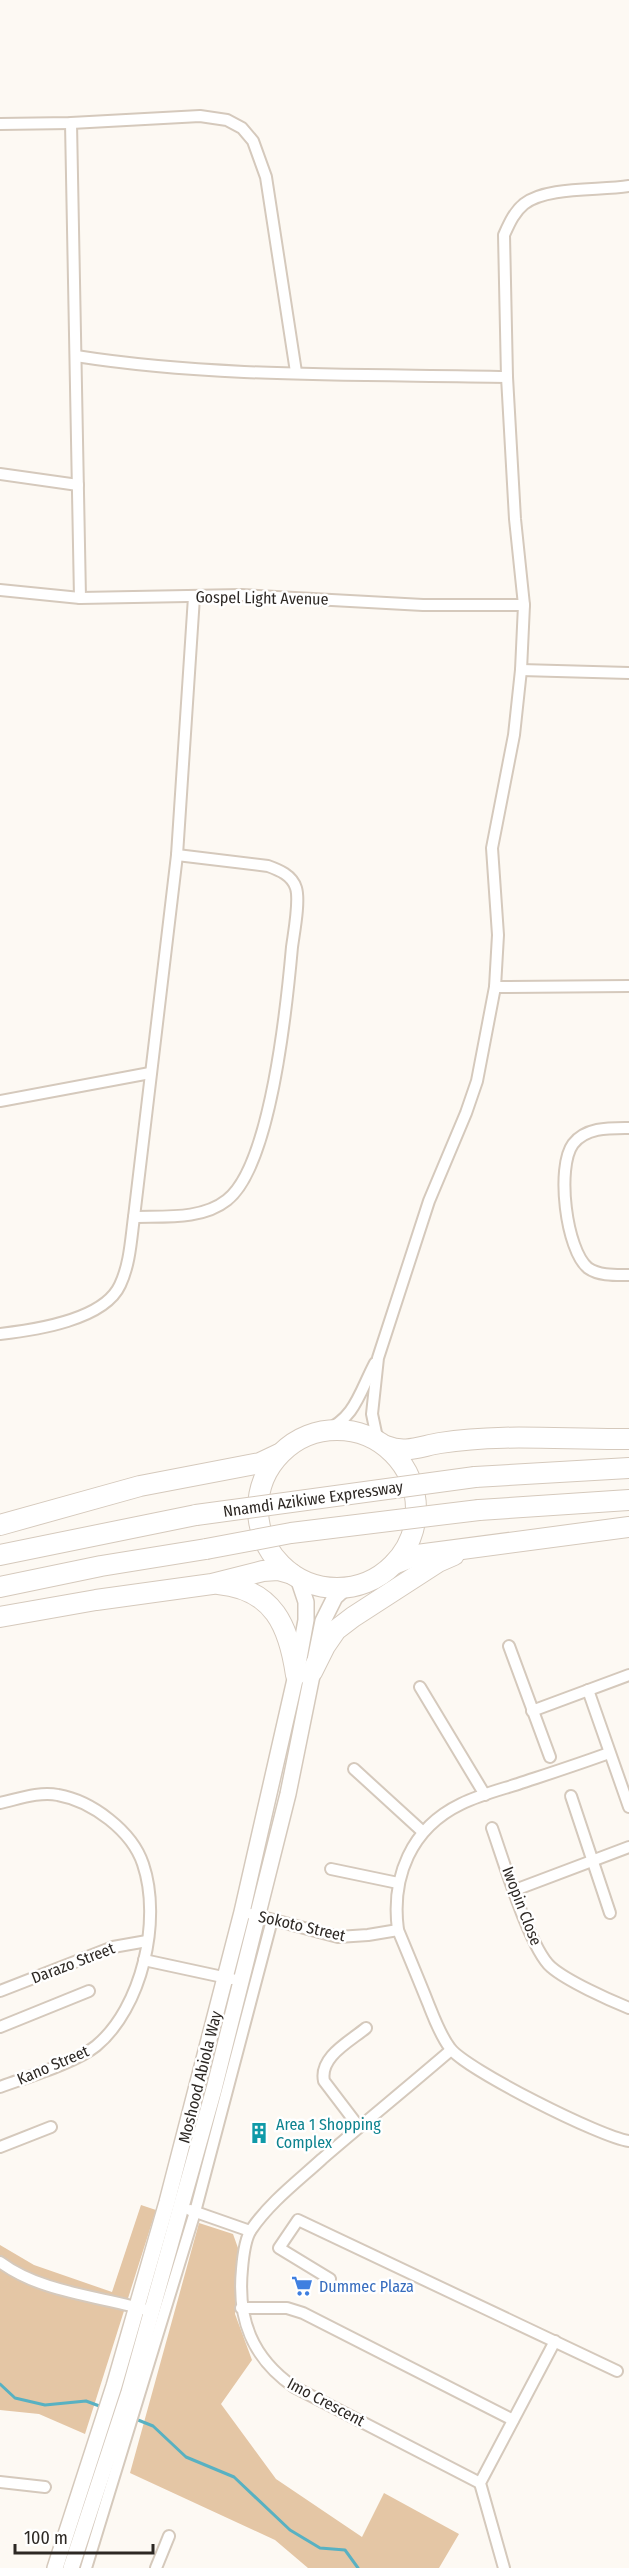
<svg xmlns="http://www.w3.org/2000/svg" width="629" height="2568" font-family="'Fira Sans Condensed',sans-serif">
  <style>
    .green { fill: #e4c6a5 }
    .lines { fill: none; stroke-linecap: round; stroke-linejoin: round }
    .stream { stroke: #58b1c2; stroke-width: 3 }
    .street-casing { stroke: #d5c9bc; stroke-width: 14 }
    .secondary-casing { stroke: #d5c9bc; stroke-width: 18 }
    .highway-casing { stroke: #d5c9bc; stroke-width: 22 }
    .street { stroke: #fff; stroke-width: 10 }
    .secondary { stroke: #fff; stroke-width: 15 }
    .highway { stroke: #fff; stroke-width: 20 }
    .highway-bridge-casing { stroke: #d5c9bc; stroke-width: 22; stroke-linecap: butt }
    .highway-bridge { stroke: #fff; stroke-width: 20 }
    .labels { text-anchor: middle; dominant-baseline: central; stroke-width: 5; stroke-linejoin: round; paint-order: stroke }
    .street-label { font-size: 16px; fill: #2d2824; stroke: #fff }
    .culture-label { font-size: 16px; fill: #0d838f; stroke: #fff; text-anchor: start }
    .shop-label { font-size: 16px; fill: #366cbe; stroke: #fff; text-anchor: start }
  </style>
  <rect width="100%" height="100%" fill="#fdf9f3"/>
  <!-- green -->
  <g class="green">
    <path d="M141,2205L156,2210L85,2434L39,2414L0,2410V2245L34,2265L112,2292Z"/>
    <path d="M199,2223L233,2234L238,2248L235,2314L252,2360L221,2404L276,2479L362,2537L384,2493L459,2534L439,2568H308L275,2540L130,2473Z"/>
  </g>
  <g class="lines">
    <!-- stream -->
    <g class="stream">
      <path d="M0,2384L15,2398L45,2405L86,2401L102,2407"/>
      <path d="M133,2418L153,2426L186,2457L234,2477L290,2530L320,2548L345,2550L358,2568"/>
    </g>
    <defs>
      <g id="street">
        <path d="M71,123L80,598"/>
        <path d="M0,124L71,123L200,116L227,120L242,128L253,141L266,177L296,372"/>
        <path d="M76,356C215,378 366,374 507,377"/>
        <path d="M0,474L78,485"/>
        <path d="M0,590L80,598L241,595L423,605H524"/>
        <path d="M521,670L629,673"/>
        <path d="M495,987L629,986"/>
        <path d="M0,1101L150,1073"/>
        <path d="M629,1128C610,1128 586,1127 573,1144C556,1167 566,1250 588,1268C599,1276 616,1275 629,1275"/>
        <path d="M134,1217C164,1216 202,1220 227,1200C271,1166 287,1003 292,947C294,932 300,901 296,888C292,875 279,870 268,866L177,855"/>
        <path d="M0,1334C35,1330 104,1320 120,1285C130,1264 131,1239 134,1217L177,855L194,597"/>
        <path d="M324,1431C355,1419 360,1391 375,1363"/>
        <path d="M382,1443L376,1433L372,1414L378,1358L429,1201L466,1113L477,1081L495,987L498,935L492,848L514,735L521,670L524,605L515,519L507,377L504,235C509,224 514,212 524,204C547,186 600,191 629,186"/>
        <path d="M509,1646L550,1757"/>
        <path d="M420,1687L485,1795"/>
        <path d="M588,1690L629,1807"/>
        <path d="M532,1711L629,1675"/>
        <path d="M609,1753C579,1764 548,1774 518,1784C499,1790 479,1795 461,1804C411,1828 391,1877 398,1930C408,1954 418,1978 428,2003C434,2018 440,2035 450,2048C465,2069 602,2138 629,2141"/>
        <path d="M354,1769L423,1832"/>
        <path d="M571,1796L610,1913"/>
        <path d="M0,1803C18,1799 40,1791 58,1795C92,1801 132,1831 143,1864C162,1920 142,2008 96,2046C75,2063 27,2077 0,2087"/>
        <path d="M492,1828C503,1859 530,1949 551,1967C567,1981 609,2000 629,2008"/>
        <path d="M331,1869L398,1883"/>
        <path d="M515,1890L629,1847"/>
        <path d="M251,1914L338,1937L368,1935L398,1930"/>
        <path d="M144,1960L232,1979"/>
        <path d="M0,1991L113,1947L147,1941"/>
        <path d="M0,2027L89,1991"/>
        <path d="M451,2050C408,2087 365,2122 322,2159C298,2181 270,2202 251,2230C245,2239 243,2257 242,2269C237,2319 252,2358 294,2387L480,2483"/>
        <path d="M359,2127L324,2081C319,2057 349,2042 366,2028"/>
        <path d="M0,2147L51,2127"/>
        <path d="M190,2210L250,2231"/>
        <path d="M0,2262C43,2294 103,2296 153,2312"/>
        <path d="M330,2279L279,2248L298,2220L617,2371"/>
        <path d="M241,2308H287L303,2313L513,2420"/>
        <path d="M0,2482L45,2487"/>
        <path d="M86,2568L195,2212L272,1920"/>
        <path d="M156,2568L169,2536"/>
        <path d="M504,2568L480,2483L555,2341"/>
      </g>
      <g id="secondary">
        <path d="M55,2568L114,2386L167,2202L242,1912L296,1675L306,1620V1602L298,1578"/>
        <path d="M71,2568L129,2392L214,2089L288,1794L323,1621L335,1597L346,1587"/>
      </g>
      <g id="highway">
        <circle cx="337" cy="1509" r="79"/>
        <path d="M386,1446C405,1454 421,1446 440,1443C503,1433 566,1440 629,1439"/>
        <path d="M475,1477L629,1468"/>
        <path d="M479,1510L629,1500"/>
        <path d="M0,1525L140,1486L260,1463L279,1454"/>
        <path d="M0,1555L196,1515"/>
        <path d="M394,1564L417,1555L629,1527"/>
        <path d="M218,1584C274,1589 289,1627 296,1675"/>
        <path d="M0,1587L101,1566L206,1549"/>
        <path d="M0,1617L96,1600L212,1584L263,1571L278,1570L292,1574"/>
        <path d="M312,1672L325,1646L336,1630L353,1617L438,1562L454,1555"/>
      </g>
    </defs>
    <!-- street casing -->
    <use href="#street" class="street-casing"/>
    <!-- secondary casing -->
    <use href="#secondary" class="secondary-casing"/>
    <!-- highway casing -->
    <use href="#highway" class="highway-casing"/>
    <!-- street -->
    <use href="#street" class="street"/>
    <!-- secondary -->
    <use href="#secondary" class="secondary"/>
    <!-- highway -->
    <use href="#highway" class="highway"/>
    <defs>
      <g id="highway-bridge">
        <path d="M196,1515L475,1477"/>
        <path d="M206,1549L291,1533L479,1510"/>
      </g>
    </defs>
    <!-- highway-bridge casing -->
    <use href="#highway-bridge" class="highway-bridge-casing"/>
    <!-- highway-bridge -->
    <use href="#highway-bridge" class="highway-bridge"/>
  </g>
  <!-- icons -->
  <defs>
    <symbol id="building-bare" viewBox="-9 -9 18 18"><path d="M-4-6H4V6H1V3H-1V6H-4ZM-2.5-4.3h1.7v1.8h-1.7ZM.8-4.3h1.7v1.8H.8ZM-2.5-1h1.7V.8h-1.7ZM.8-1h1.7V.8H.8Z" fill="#0f9aa8" stroke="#fff" stroke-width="2.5" paint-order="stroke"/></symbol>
    <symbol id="supermarket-bare" viewBox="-9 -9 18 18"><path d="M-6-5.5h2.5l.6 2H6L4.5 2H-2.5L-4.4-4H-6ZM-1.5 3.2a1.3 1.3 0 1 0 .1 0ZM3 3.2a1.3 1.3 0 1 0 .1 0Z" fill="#3f7fe0" stroke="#fff" stroke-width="2.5" paint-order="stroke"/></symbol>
  </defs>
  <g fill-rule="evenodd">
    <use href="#building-bare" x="244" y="2118" width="30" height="30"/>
    <use href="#supermarket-bare" x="287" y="2271" width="30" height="30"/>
  </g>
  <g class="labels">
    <!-- street labels -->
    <g class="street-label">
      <text transform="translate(262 598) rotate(1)">Gospel Light Avenue</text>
      <text transform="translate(313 1499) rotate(-8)">Nnamdi Azikiwe Expressway</text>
      <text transform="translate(522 1906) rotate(69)">Iwopin Close</text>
      <text transform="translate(302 1926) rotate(13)">Sokoto Street</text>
      <text transform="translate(73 1963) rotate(-21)">Darazo Street</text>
      <text transform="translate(53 2065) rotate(-23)">Kano Street</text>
      <text transform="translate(200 2077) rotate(-76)">Moshood Abiola Way</text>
      <text transform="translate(326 2402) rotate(28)">Imo Crescent</text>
    </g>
    <!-- culture labels -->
    <g class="culture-label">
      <text x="276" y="2124">Area 1 Shopping<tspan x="276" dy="18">Complex</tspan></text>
    </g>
    <!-- shop labels -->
    <g class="shop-label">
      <text x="319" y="2286">Dummec Plaza</text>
    </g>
  </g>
  <!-- scale -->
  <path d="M15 2544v9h138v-9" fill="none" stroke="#2d2824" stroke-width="3"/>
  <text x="24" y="2544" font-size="18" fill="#2d2824" stroke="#ffffff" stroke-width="4.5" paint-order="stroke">100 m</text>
</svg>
